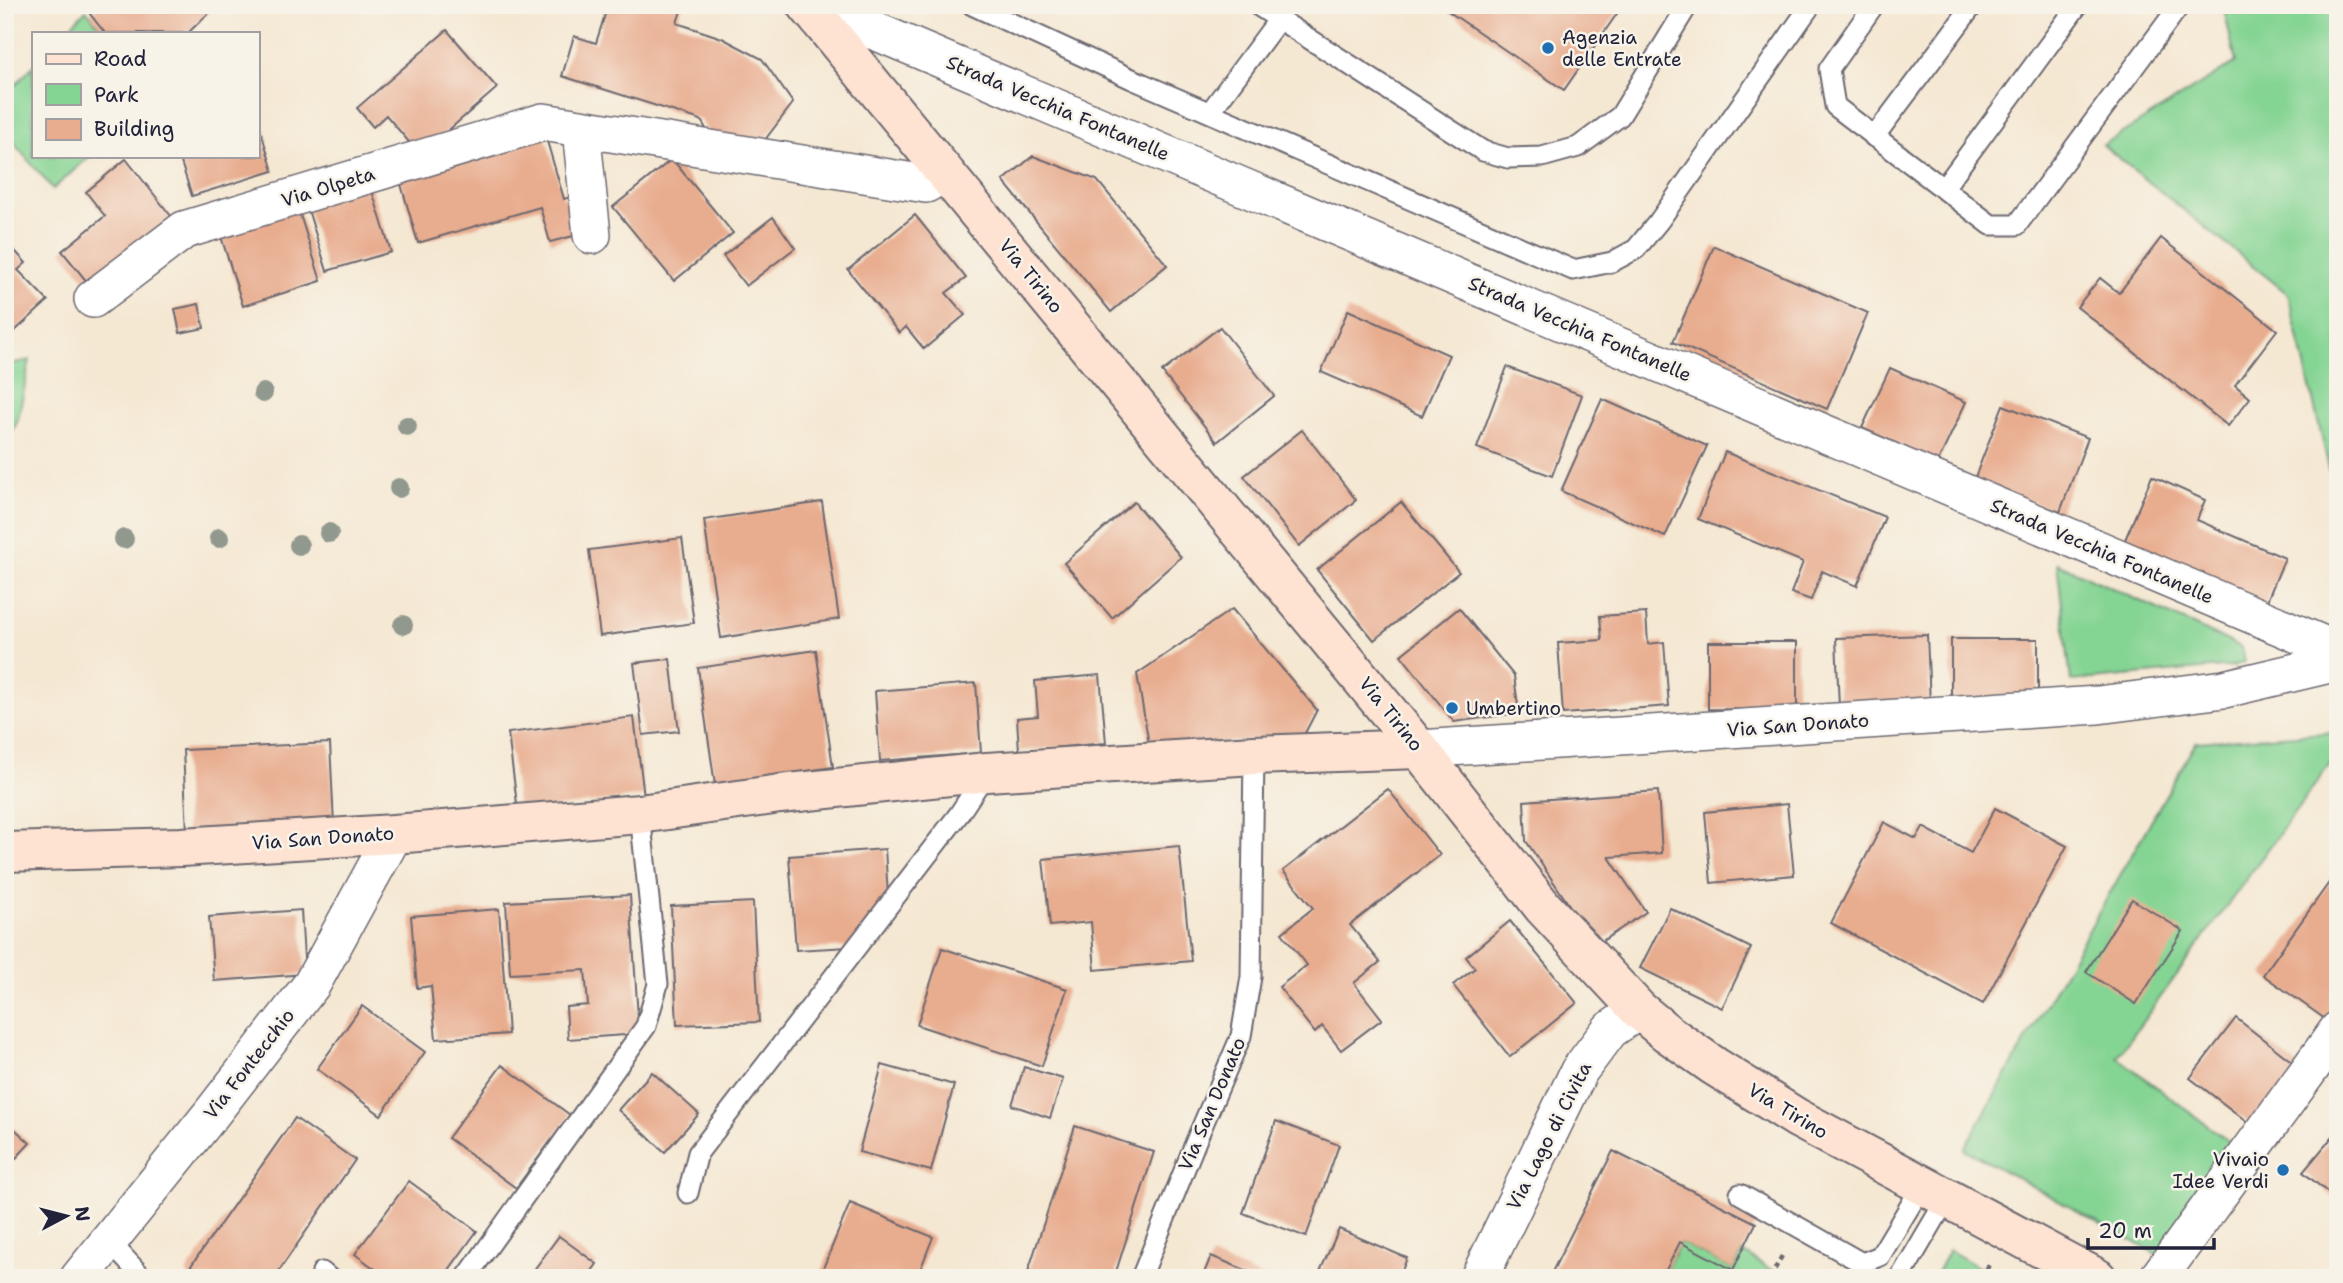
<svg xmlns="http://www.w3.org/2000/svg" width="2343" height="1283" font-family="'Shantell Sans',sans-serif">
  <style>
    .green { fill: #84d493; stroke: #537b67; stroke-width: 2 }
    .building { fill: #e8ac8e }
    .lines { fill: none; stroke-linecap: round; stroke-linejoin: round }
    .lane-casing { stroke: #6c6770; stroke-width: 23 }
    .street-casing { stroke: #6c6770; stroke-width: 40 }
    .secondary-casing { stroke: #6c6770; stroke-width: 42 }
    .path { stroke: #6c6770; stroke-width: 4.5; stroke-dasharray: 5 5; stroke-linecap: butt }
    .lane { stroke: #fff; stroke-width: 19 }
    .street { stroke: #fff; stroke-width: 37 }
    .secondary { stroke: #fee3d2; stroke-width: 38 }
    .tree { fill: #91988e }
    .poi-dot { fill: #1f6fb2; stroke: #f7f3e8; stroke-width: 2.5 }
    .labels { text-anchor: middle; dominant-baseline: central; stroke-width: 5; stroke-linejoin: round; paint-order: stroke }
    .poi-label { font-size: 19px; fill: #22223b; stroke: #f7f3e8; text-anchor: start }
    .street-label { font-size: 19px; fill: #22223b; stroke: #f7f3e8 }
  </style>
  <rect width="100%" height="100%" fill="#f7f3e8"/>
  <filter id="ink" filterUnits="userSpaceOnUse"><feTurbulence type="fractalNoise" baseFrequency=".0143" numOctaves="2"/><feDisplacementMap in="SourceGraphic" scale="14" xChannelSelector="R" yChannelSelector="G"/><feConvolveMatrix kernelMatrix="1 2 1 2 8 2 1 2 1" color-interpolation-filters="sRGB"/></filter>
  <filter id="wash" filterUnits="userSpaceOnUse"><feTurbulence type="fractalNoise" baseFrequency=".00686" numOctaves="4" result="noise"/><feDisplacementMap in="SourceGraphic" scale="28" xChannelSelector="R" yChannelSelector="G"/><feGaussianBlur stdDeviation="1.57" result="paint"/><feColorMatrix in="noise" values="0 0 0 0 0 0 0 0 0 0 0 0 0 0 0 0 0 1.4 0 .05"/><feComposite in="paint" operator="in"/></filter>
  <g filter="url(#wash)">
    <rect width="100%" height="100%" fill="#f5e8d3"/>
    <!-- green -->
    <g class="green">
      <path d="M2223,5H2338V487L2334,489L2288,294L2103,145L2236,62Z"/>
      <path d="M86,10L105,33H64Z"/>
      <path d="M33,66V156H90L53,189L5,133V96Z"/>
      <path d="M30,360L18,419L5,450V365Z"/>
      <path d="M2057,563L2241,647L2244,662L2233,666L2071,681Z"/>
      <path d="M2338,732V753L2117,1057L2236,1147L2158,1255L1964,1149L2196,742Z"/>
      <path d="M1680,1242L1733,1270L1742,1252L1783,1277L1662,1278Z"/>
      <path d="M1949,1250L1997,1278H1934Z"/>
    </g>
    <g id="blocks">
      <!-- building -->
      <g class="building">
        <path d="M100,5H217L188,33H105L90,14Z"/>
        <path d="M608,5H683L677,23L722,38L762,59L793,103L764,141L710,136L701,120L562,76L574,36L596,43Z"/>
        <path d="M1439,5H1623L1564,90Z"/>
        <path d="M447,30L497,88L420,155L386,115L373,127L357,108Z"/>
        <path d="M258,122L273,171L192,196L179,156H257Z"/>
        <path d="M544,131L564,199L574,196L581,234L550,242L540,207L418,243L398,174Z"/>
        <path d="M1033,156L1097,180L1167,265L1111,312L1003,181Z"/>
        <path d="M126,159L175,221L92,288L62,251L105,216L86,192Z"/>
        <path d="M672,159L733,233L674,281L613,207Z"/>
        <path d="M369,181L391,252L327,271L305,200Z"/>
        <path d="M296,202L321,281L243,306L218,227Z"/>
        <path d="M915,215L966,278L946,293L965,315L924,349L906,327L899,333L848,270Z"/>
        <path d="M773,217L795,248L746,286L723,256Z"/>
        <path d="M2161,238L2277,330L2235,385L2250,398L2228,426L2077,307L2100,278L2119,293Z"/>
        <path d="M5,240L26,263L18,270L48,301L5,340Z"/>
        <path d="M1714,246L1868,313L1827,409L1673,342Z"/>
        <path d="M199,304L204,328L180,333L175,309Z"/>
        <path d="M1348,310L1449,355L1422,416L1321,372Z"/>
        <path d="M1220,327L1274,396L1217,442L1162,372Z"/>
        <path d="M1507,367L1582,395L1552,476L1477,448Z"/>
        <path d="M1890,368L1966,402L1938,462L1862,428Z"/>
        <path d="M1602,399L1707,446L1665,537L1561,491Z"/>
        <path d="M2003,405L2088,438L2060,512L1974,480Z"/>
        <path d="M1302,430L1356,500L1299,546L1244,476Z"/>
        <path d="M1725,452L1885,517L1857,586L1822,571L1811,600L1791,593L1803,562L1698,519Z"/>
        <path d="M2152,476L2205,500L2197,520L2285,558L2261,615L2119,554Z"/>
        <path d="M822,502L839,619L721,638L704,520Z"/>
        <path d="M1134,502L1181,557L1112,618L1064,563Z"/>
        <path d="M1401,502L1459,572L1374,640L1317,570Z"/>
        <path d="M682,538L694,623L600,636L589,550Z"/>
        <path d="M1459,608L1514,676L1519,713L1454,722L1401,655Z"/>
        <path d="M1232,609L1317,710L1304,735L1150,750L1137,674Z"/>
        <path d="M1646,613L1648,644L1664,642L1669,706L1563,714L1558,643L1602,640L1600,616Z"/>
        <path d="M1927,635L1930,704L1839,707L1836,638Z"/>
        <rect x="1951" y="639" width="87" height="63"/>
        <path d="M1708,642H1797V710L1708,709Z"/>
        <path d="M816,650L833,767L715,785L698,668Z"/>
        <path d="M670,659L679,731L643,735L634,663Z"/>
        <path d="M1100,675L1106,743L1019,751L1017,718L1038,716L1035,681Z"/>
        <path d="M976,683L981,753L880,761L875,691Z"/>
        <path d="M634,717L644,796L518,812L508,733Z"/>
        <path d="M330,743L334,825L187,832L183,750Z"/>
        <path d="M1388,789L1440,855L1350,925L1380,962L1354,983L1382,1019L1341,1050L1322,1026L1315,1033L1279,987L1307,965L1282,933L1313,908L1283,871Z"/>
        <path d="M1658,791L1662,853L1609,857L1646,912L1596,945L1526,841L1524,801Z"/>
        <path d="M1787,804L1794,875L1711,883L1705,812Z"/>
        <path d="M1995,808L2067,846L1983,1004L1831,923L1884,822L1916,839L1923,827L1971,853Z"/>
        <path d="M1179,846L1191,961L1095,970L1091,922L1050,926L1043,859Z"/>
        <path d="M885,849L888,895L849,947L796,950L789,856Z"/>
        <path d="M2338,870V1022L2335,1026L2263,975Z"/>
        <path d="M630,895L639,1034L568,1039L566,1007L588,1005L585,970L510,974L506,902Z"/>
        <path d="M2132,899L2183,931L2136,1004L2086,972Z"/>
        <path d="M753,902L759,1022L677,1025L671,906Z"/>
        <path d="M1670,908L1751,948L1722,1008L1640,968Z"/>
        <path d="M499,909L508,1034L436,1039L431,986L417,988L411,916Z"/>
        <path d="M301,910L305,974L214,981L209,917Z"/>
        <path d="M1510,921L1577,1003L1510,1057L1453,985L1475,968L1466,957Z"/>
        <path d="M942,948L1067,989L1042,1066L917,1025Z"/>
        <path d="M362,1006L425,1052L381,1115L317,1069Z"/>
        <path d="M2236,1018L2299,1067L2254,1127L2190,1078Z"/>
        <path d="M502,1065L570,1115L516,1188L448,1138Z"/>
        <path d="M882,1065L954,1085L931,1171L859,1152Z"/>
        <path d="M1024,1067L1063,1079L1050,1118L1012,1105Z"/>
        <path d="M652,1072L699,1114L665,1152L618,1110Z"/>
        <path d="M295,1118L355,1160L274,1278H190L186,1273Z"/>
        <path d="M5,1120L30,1143L5,1170Z"/>
        <path d="M1276,1121L1339,1145L1306,1237L1243,1213Z"/>
        <path d="M1075,1126L1154,1152L1114,1278H1026Z"/>
        <path d="M2338,1130V1201L2303,1172Z"/>
        <path d="M1613,1151L1756,1223L1733,1270L1680,1242L1662,1278H1549Z"/>
        <path d="M409,1181L477,1231L443,1278H387L355,1254Z"/>
        <path d="M850,1203L933,1237L917,1278H819Z"/>
        <path d="M1339,1229L1407,1258L1399,1278H1317Z"/>
        <path d="M559,1236L597,1264L587,1278H528Z"/>
        <path d="M1211,1256L1265,1278H1202Z"/>
      </g>
    </g>
  </g>
  <g filter="url(#ink)">
    <use href="#blocks" fill-opacity="0" stroke="#6c6770" stroke-width="2"/>
    <g class="lines">
      <defs>
        <g id="lane">
          <path d="M972,5L1132,79L1573,270L1612,262L1636,249L1659,221L1811,5"/>
          <path d="M1257,5L1483,151L1508,158L1542,157L1578,147L1620,116L1688,5"/>
          <path d="M1874,5L1829,69L1835,106L1991,225H2017L2180,5"/>
          <path d="M1210,112L1279,19"/>
          <path d="M1874,137L1973,5"/>
          <path d="M1943,189L2078,5"/>
          <path d="M688,1193L698,1153L959,814L986,773"/>
          <path d="M1740,1194L1862,1263L1880,1256L1922,1186"/>
          <path d="M109,1241L143,1278"/>
          <path d="M322,1272L329,1278"/>
          <path d="M466,1278L646,1026L658,984L640,814"/>
          <path d="M1141,1278L1198,1136L1241,1036L1251,977L1254,755"/>
          <path d="M1900,1278L1947,1198"/>
        </g>
        <g id="street">
          <path d="M819,20L875,31L2338,651"/>
          <path d="M581,129L592,235"/>
          <path d="M93,299L184,230L543,122L926,184L945,172"/>
          <path d="M1419,749L2098,705L2224,689L2338,662"/>
          <path d="M79,1278L212,1113L312,984L394,834"/>
          <path d="M1479,1278L1579,1071L1610,1030L1639,1010"/>
          <path d="M2158,1278L2338,1030"/>
        </g>
        <g id="secondary">
          <path d="M807,5L1419,749L1543,907L1639,1010L1667,1033L1714,1066L1797,1118L2097,1278"/>
          <path d="M5,852L181,847L394,834L640,814L780,794L987,772L1254,755L1419,749"/>
        </g>
      </defs>
      <!-- lane casing -->
      <use href="#lane" class="lane-casing"/>
      <!-- street casing -->
      <use href="#street" class="street-casing"/>
      <!-- secondary casing -->
      <use href="#secondary" class="secondary-casing"/>
      <!-- path -->
      <g class="path">
        <path d="M1770,1278L1783,1254"/>
        <path d="M1981,1278L1989,1265"/>
      </g>
      <!-- lane -->
      <use href="#lane" class="lane"/>
      <!-- street -->
      <use href="#street" class="street"/>
      <!-- secondary -->
      <use href="#secondary" class="secondary"/>
    </g>
    <!-- trees -->
    <g class="tree">
      <circle cx="263" cy="393" r="10"/>
      <circle cx="407" cy="426" r="10"/>
      <circle cx="399" cy="488" r="10"/>
      <circle cx="329" cy="533" r="10"/>
      <circle cx="219" cy="538" r="10"/>
      <circle cx="124" cy="539" r="10"/>
      <circle cx="299" cy="545" r="10"/>
      <circle cx="403" cy="625" r="10"/>
    </g>
  </g>
  <!-- markers -->
  <g class="poi-dot">
    <circle cx="1548" cy="48" r="7"/>
    <circle cx="1452" cy="708" r="7"/>
    <circle cx="2283" cy="1170" r="7"/>
  </g>
  <g class="labels">
    <!-- poi labels -->
    <g class="poi-label">
      <text x="1562" y="37">Agenzia<tspan x="1562" dy="22">delle Entrate</tspan></text>
      <text x="1466" y="708">Umbertino</text>
      <text x="2269" y="1159" text-anchor="end">Vivaio<tspan x="2269" dy="22">Idee Verdi</tspan></text>
    </g>
    <!-- street labels -->
    <g class="street-label">
      <text transform="translate(1058 108) rotate(23)">Strada Vecchia Fontanelle</text>
      <text transform="translate(328 187) rotate(-17)">Via Olpeta</text>
      <text transform="translate(1031 276) rotate(51)">Via Tirino</text>
      <text transform="translate(1580 329) rotate(23)">Strada Vecchia Fontanelle</text>
      <text transform="translate(2102 551) rotate(23)">Strada Vecchia Fontanelle</text>
      <text transform="translate(1391 714) rotate(51)">Via Tirino</text>
      <text transform="translate(1798 725) rotate(-4)">Via San Donato</text>
      <text transform="translate(323 838) rotate(-4)">Via San Donato</text>
      <text transform="translate(249 1064) rotate(-52)">Via Fontecchio</text>
      <text transform="translate(1212 1104) rotate(-67)">Via San Donato</text>
      <text transform="translate(1788 1111) rotate(31)">Via Tirino</text>
      <text transform="translate(1549 1136) rotate(-63)">Via Lago di Civita</text>
    </g>
  </g>
  <!-- margin -->
  <rect width="2343" height="1283" fill="none" stroke="#f7f3e8" stroke-width="28"/>
  <!-- legend -->
  <rect x="32" y="32" width="228" height="126" fill="#f7f3e8" stroke="#a29fa3" stroke-width="2"/>
  <rect x="46" y="54" width="35" height="10" fill="#fee3d2" stroke="#a29fa3" stroke-width="2"/>
  <text x="94" y="66" font-size="21" fill="#22223b">Road</text>
  <rect x="46" y="84" width="35" height="21" fill="#84d493" stroke="#a29fa3" stroke-width="2"/>
  <text x="94" y="102" font-size="21" fill="#22223b">Park</text>
  <rect x="46" y="119" width="35" height="21" fill="#e8ac8e" stroke="#a29fa3" stroke-width="2"/>
  <text x="94" y="136" font-size="21" fill="#22223b">Building</text>
  <!-- north arrow -->
  <g transform="translate(66 1216) rotate(83)" stroke="#f7f3e8" stroke-width="5" paint-order="stroke">
  <path d="M0-5L12 26L0 18L-12 26Z" fill="#22223b"/>
  <text y="-10" font-size="19" font-weight="bold" text-anchor="middle" fill="#22223b">N</text>
  </g>
  <!-- scale -->
  <path d="M2088 1238v10h126v-10" fill="none" stroke="#22223b" stroke-width="3.5"/>
  <text x="2098" y="1238" font-size="21" fill="#22223b" stroke="#f7f3e8" stroke-width="5" paint-order="stroke">20 m</text>
</svg>
